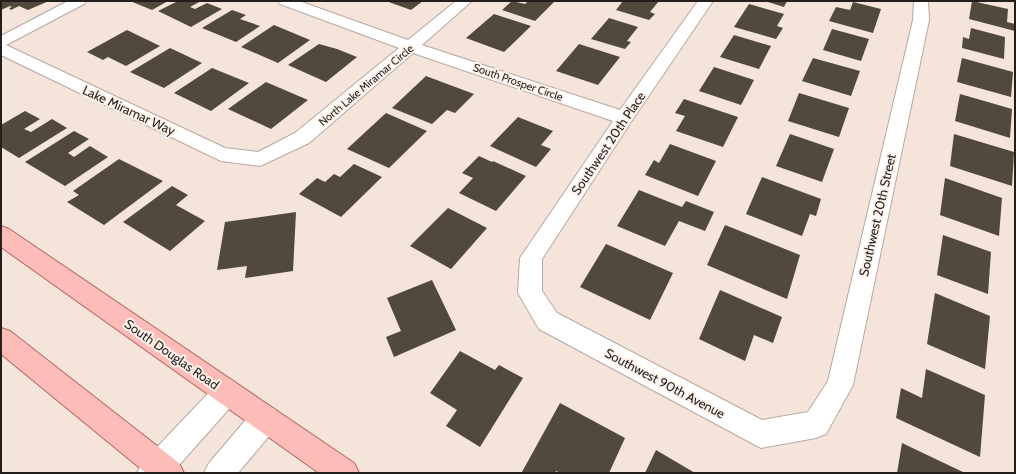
<svg xmlns="http://www.w3.org/2000/svg" width="1016" height="474" font-family="Cabin,sans-serif">
  <style>
    .building { fill: #50493c }
    .lines { fill: none; stroke-linecap: round; stroke-linejoin: round }
    .minor-casing { stroke: #b8a89f; stroke-width: 2 }
    .major-casing { stroke: #b26862; stroke-width: 2 }
    .minor { fill: #fff; fill-rule: evenodd }
    .major { fill: #febcb8; fill-rule: evenodd }
    .labels { text-anchor: middle; dominant-baseline: central; stroke-width: 4; stroke-linejoin: round; paint-order: stroke }
    .far-street-label { font-size: 11px; fill: #251f1b; stroke: #fdf3ed }
    .street-label { font-size: 13px; fill: #251f1b; stroke: #fdf3ed }
  </style>
  <rect width="100%" height="100%" fill="#f5e4da"/>
  <!-- building -->
  <g class="building">
    <path d="M1,1H49L28,10L19,6L11,10L9,8L12,7L10,6L1,10Z"/>
    <path d="M130,1H168L152,10Z"/>
    <path d="M178,1H201L190,7L195,9L207,3L222,9L191,27L158,11Z"/>
    <path d="M386,1H423L411,10Z"/>
    <path d="M512,1L525,4L528,1H555L535,21L502,10Z"/>
    <path d="M623,1H659L650,12L655,14L649,20L616,10Z"/>
    <path d="M765,1H787L784,7Z"/>
    <path d="M972,1L1008,9L1007,22L1015,24V31L969,19Z"/>
    <path d="M853,2L881,9L873,33L829,21L836,7L850,10Z"/>
    <path d="M749,4L784,14L777,26L783,28L776,39L734,27Z"/>
    <path d="M232,10L246,15L240,19L260,26L236,42L202,28Z"/>
    <path d="M494,14L531,26L504,52L466,38Z"/>
    <path d="M609,18L638,27L627,41L631,42L625,49L591,39Z"/>
    <path d="M274,25L310,40L278,63L241,47Z"/>
    <path d="M971,28L1005,37L1004,59L962,48L963,37L969,39Z"/>
    <path d="M832,29L869,39L861,61L823,50Z"/>
    <path d="M127,30L160,46L126,66L108,57L103,60L87,52Z"/>
    <path d="M734,35L771,46L759,69L720,57Z"/>
    <path d="M319,44L337,49L357,57L326,82L288,65Z"/>
    <path d="M579,44L620,57L598,85L556,71Z"/>
    <path d="M170,48L202,63L164,88L130,72Z"/>
    <path d="M813,58L860,71L851,96L802,81Z"/>
    <path d="M962,58L1013,72L1011,97L957,82Z"/>
    <path d="M714,67L754,80L741,105L699,91Z"/>
    <path d="M212,68L249,83L211,111L174,93Z"/>
    <path d="M426,76L474,94L455,113L447,110L432,124L392,108Z"/>
    <path d="M266,82L308,100L271,129L228,109Z"/>
    <path d="M799,93L849,108L839,137L788,121Z"/>
    <path d="M960,94L1012,109L1010,138L955,121Z"/>
    <path d="M684,99L738,117L723,147L676,131L685,116L675,113Z"/>
    <path d="M25,111L40,119L24,129L31,132L52,119L67,128L19,158L1,147V125Z"/>
    <path d="M386,113L427,131L389,168L347,149Z"/>
    <path d="M518,117L553,131L541,145L551,149L536,167L490,146Z"/>
    <path d="M74,131L89,139L68,153L74,157L90,146L108,157L65,186L25,162Z"/>
    <path d="M790,134L834,149L822,182L776,166Z"/>
    <path d="M954,134L1014,152L1012,186L950,166Z"/>
    <path d="M670,144L716,161L698,196L645,175L654,160L659,163Z"/>
    <path d="M479,156L492,162L493,161L526,176L496,211L459,193L473,178L462,173Z"/>
    <path d="M119,159L163,181L104,225L67,202L79,195L73,191Z"/>
    <path d="M354,164L382,177L341,217L299,194L317,178L325,182L334,174L340,177Z"/>
    <path d="M762,177L821,199L816,216L810,214L802,236L746,214Z"/>
    <path d="M945,178L1002,198L999,236L940,215Z"/>
    <path d="M172,186L188,195L176,205L205,221L170,251L123,222Z"/>
    <path d="M639,190L682,207L686,201L714,212L705,231L679,221L665,246L617,226Z"/>
    <path d="M448,208L487,228L451,269L410,246Z"/>
    <path d="M296,212L293,271L245,278L247,266L217,270L225,222Z"/>
    <path d="M725,225L800,255L787,299L707,265Z"/>
    <path d="M943,235L991,252L988,294L937,275Z"/>
    <path d="M606,244L673,273L650,320L580,287Z"/>
    <path d="M432,280L456,330L394,357L386,337L401,331L387,298Z"/>
    <path d="M720,290L782,317L773,343L754,335L745,361L699,339Z"/>
    <path d="M935,293L990,316L985,369L927,344Z"/>
    <path d="M460,351L495,370L499,365L523,378L480,447L446,426L457,410L430,393Z"/>
    <path d="M926,369L985,395L980,457L896,418L901,388L922,398Z"/>
    <path d="M560,403L625,438L609,473H560L556,471L555,473L522,472Z"/>
    <path d="M902,443L965,473H897Z"/>
    <path d="M656,450L695,473H645Z"/>
  </g>
  <g class="lines">
    <defs>
      <g id="minor">
        <path d="M68,1H86L84,4L6,45L225,148L258,152L295,133L399,48L280,4L278,1H299L408,40L456,1H472L422,45L620,110L698,1H713L631,122L542,259V291L557,313L762,420L808,412L828,381L913,20L914,1H928L929,20L853,385L826,434L816,438L761,448L539,329L518,293L520,258L613,121L413,53L309,143L260,166L221,161L1,55V36Z"/>
        <path d="M227,379L236,383L240,392L236,401L172,473H137L142,463L218,383Z"/>
        <path d="M265,405L275,409L279,419L275,429L238,473H204L209,463L255,409Z"/>
      </g>
      <g id="major">
        <path d="M1,226L9,229L354,463L359,473H319L1,247Z"/>
        <path d="M1,328L10,331L179,463L184,473H146L1,354Z"/>
      </g>
    </defs>
    <!-- minor casing -->
    <use href="#minor" class="minor-casing"/>
    <!-- major casing -->
    <use href="#major" class="major-casing"/>
    <!-- minor -->
    <use href="#minor" class="minor"/>
    <!-- major -->
    <use href="#major" class="major"/>
  </g>
  <g class="labels">
    <!-- far-street labels -->
    <g class="far-street-label">
      <text transform="translate(518 82) rotate(19)">South Prosper Circle</text>
      <text transform="translate(366 85) rotate(-40)">North Lake Miramar Circle</text>
    </g>
    <!-- street labels -->
    <g class="street-label">
      <text transform="translate(129 110) rotate(25)">Lake Miramar Way</text>
      <text transform="translate(608 143) rotate(-56)">Southwest 20th Place</text>
      <text transform="translate(877 215) rotate(-77)">Southwest 20th Street</text>
      <text transform="translate(172 354) rotate(35)">South Douglas Road</text>
      <text transform="translate(665 383) rotate(28)">Southwest 90th Avenue</text>
    </g>
  </g>
  <!-- border -->
  <rect width="1016" height="474" fill="none" stroke="#251f1b" stroke-width="4"/>
</svg>
